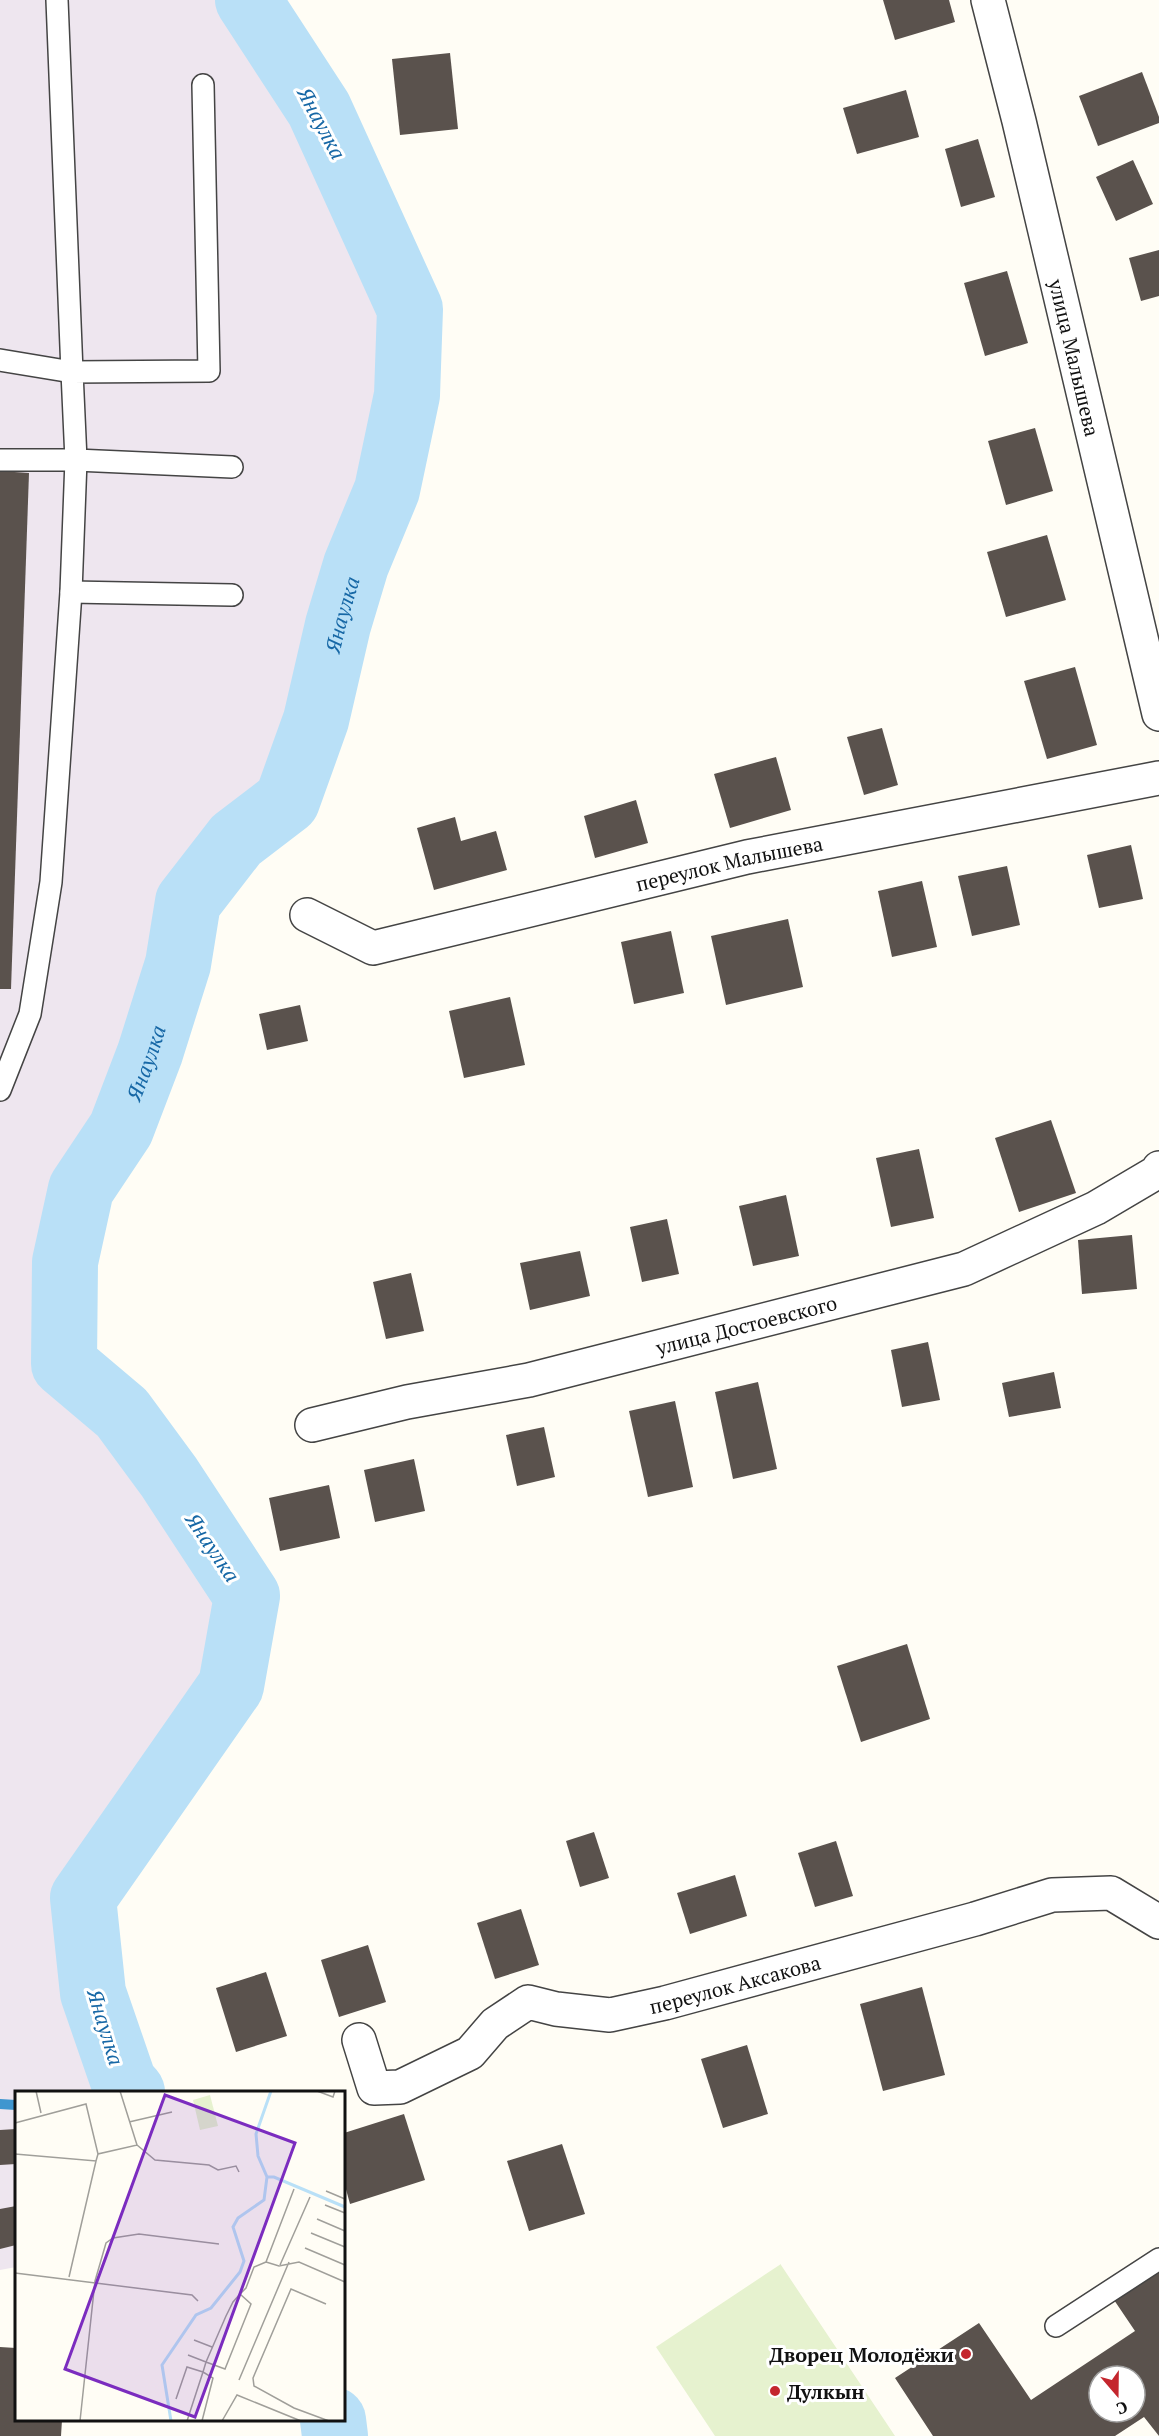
<svg xmlns="http://www.w3.org/2000/svg" width="1159" height="2436" font-family="'PT Serif',serif">
  <style>
    .industrial { fill: #eee6ef }
    .pitch { fill: #e6f2cf }
    .lines { fill: none; stroke-linecap: round; stroke-linejoin: round }
    .stream { stroke: #3f96cf; stroke-width: 10 }
    .river { stroke: #b9e0f7; stroke-width: 66 }
    .building { fill: #5a524d; fill-rule: evenodd }
    .service-casing { stroke: #444; stroke-width: 24 }
    .minor-casing { stroke: #444; stroke-width: 36 }
    .service { stroke: #fff; stroke-width: 21 }
    .minor { stroke: #fff; stroke-width: 33 }
    .poi-dot { fill: #c4262e; stroke: #fff; stroke-width: 2 }
    .labels { text-anchor: middle; dominant-baseline: central; stroke-width: 6; stroke-linejoin: round; paint-order: stroke }
    .street-label { font-size: 20px; fill: #111; stroke: #fff }
    .poi-label { font-size: 20px; font-weight: bold; fill: #111; stroke: #fff; text-anchor: end }
    .water-label { font-size: 21px; font-style: italic; fill: #1768a6; stroke: #fff }
    .inset-river { fill: none; stroke: #b9e0f7; stroke-width: 3 }
    .inset-road { fill: none; stroke: #a09f9a; stroke-width: 1.5 }
    .view { fill: #7b2cbf; fill-opacity: 0.15; stroke: #7b2cbf; stroke-width: 3 }
    .inset-edge { fill: none; stroke: #111; stroke-width: 3 }
  </style>
  <rect width="100%" height="100%" fill="#fffdf5"/>
  <!-- industrial -->
  <path class="industrial" d="M0,0H248L319,109L410,309L407,395L387,490L356,565L338,625L316,720L287,801L236,840L188,902L178,964L150,1053L121,1129L81,1189L65,1262L64,1364L122,1413L169,1477L247,1596L231,1686L83,1898L93,1993L124,2083L132,2092H16V2267L0,2270Z"/>
  <!-- pitch -->
  <path class="pitch" d="M781,2264V2265L895,2436H715L656,2347Z"/>
  <g class="lines">
    <!-- stream -->
    <g class="stream">
      <path d="M103,2092L124,2083"/>
      <path d="M0,2104L16,2105"/>
    </g>
    <!-- river -->
    <g class="river">
      <path id="s1" d="M132,2092L124,2083L93,1993L83,1898L231,1686L247,1596L169,1477L122,1413L64,1364L65,1262L81,1189L121,1129L150,1053L178,964L188,902L236,840L287,801L316,720L338,625L356,565L387,490L407,395L410,309L319,109L248,0"/>
      <path d="M333,2420L335,2436"/>
    </g>
  </g>
  <!-- building -->
  <g class="building">
    <path d="M883,0H949L955,22L895,40Z"/>
    <path d="M450,53L458,129L400,135L392,59Z"/>
    <path d="M1142,72L1159,117V123L1098,146L1079,96Z"/>
    <path d="M906,90L919,137L857,154L843,108Z"/>
    <path d="M978,139L995,197L961,207L945,149Z"/>
    <path d="M1133,160L1153,204L1116,221L1096,177Z"/>
    <path d="M1159,250V296L1141,301L1129,258Z"/>
    <path d="M1007,271L1028,343L985,356L964,283Z"/>
    <path d="M1035,428L1053,491L1006,505L988,441Z"/>
    <path d="M0,471L29,473L11,989H0Z"/>
    <path d="M1047,535L1066,600L1006,617L987,552Z"/>
    <path d="M1075,667L1097,745L1047,759L1024,681Z"/>
    <path d="M882,728L898,785L864,795L847,737Z"/>
    <path d="M776,757L791,810L730,828L714,774Z"/>
    <path d="M636,800L648,843L595,858L584,816Z"/>
    <path d="M455,817L461,841L496,831L507,870L434,890L417,828Z"/>
    <path d="M1131,845L1143,899L1099,908L1087,855Z"/>
    <path d="M1007,866L1020,925L972,936L958,876Z"/>
    <path d="M922,881L937,947L892,957L878,891Z"/>
    <path d="M788,919L803,987L726,1005L711,936Z"/>
    <path d="M671,931L684,993L634,1004L621,942Z"/>
    <path d="M510,997L525,1065L464,1078L449,1011Z"/>
    <path d="M300,1005L308,1041L267,1050L259,1014Z"/>
    <path d="M1051,1120L1076,1193L1019,1212L995,1138Z"/>
    <path d="M919,1149L934,1218L891,1227L876,1158Z"/>
    <path d="M786,1195L799,1256L753,1266L739,1206Z"/>
    <path d="M667,1219L679,1274L642,1282L630,1227Z"/>
    <path d="M1132,1235L1137,1289L1082,1294L1078,1240Z"/>
    <path d="M580,1251L590,1296L530,1310L520,1263Z"/>
    <path d="M411,1273L424,1331L386,1339L373,1282Z"/>
    <path d="M928,1342L940,1400L902,1407L891,1350Z"/>
    <path d="M1054,1372L1061,1408L1009,1417L1002,1383Z"/>
    <path d="M758,1382L777,1469L733,1479L715,1392Z"/>
    <path d="M675,1401L693,1487L648,1497L629,1411Z"/>
    <path d="M544,1427L555,1477L517,1486L506,1435Z"/>
    <path d="M414,1459L425,1511L375,1522L364,1470Z"/>
    <path d="M329,1485L340,1538L280,1551L269,1498Z"/>
    <path d="M907,1644L930,1719L861,1742L837,1666Z"/>
    <path d="M594,1832L609,1878L580,1887L566,1841Z"/>
    <path d="M836,1841L853,1896L815,1907L798,1853Z"/>
    <path d="M735,1875L747,1916L690,1934L677,1893Z"/>
    <path d="M521,1909L539,1965L495,1979L477,1923Z"/>
    <path d="M368,1945L386,2002L339,2017L321,1960Z"/>
    <path d="M266,1972L287,2036L236,2052L216,1988Z"/>
    <path d="M922,1987L945,2075L883,2091L860,2004Z"/>
    <path d="M747,2045L768,2114L723,2128L701,2059Z"/>
    <path d="M404,2114L425,2180L350,2204L344,2182V2133Z"/>
    <path d="M16,2129V2164L0,2165V2130Z"/>
    <path d="M562,2144L585,2214L529,2231L507,2161Z"/>
    <path d="M16,2206V2245L0,2249V2209Z"/>
    <path d="M1159,2266V2436L1144,2417L1115,2436H933L895,2378L979,2323L1031,2400L1135,2331L1112,2297ZM1099,2376H1135V2412H1099Z"/>
    <path d="M0,2347L16,2348V2420H62L61,2436H0Z"/>
  </g>
  <g class="lines">
    <defs>
      <g id="service">
        <path d="M203,85L209,371L72,372L76,460L232,467"/>
        <path d="M0,360L72,372L57,0"/>
        <path d="M0,460H76L71,592L51,882L30,1014L0,1090"/>
        <path d="M71,592L232,595"/>
        <path d="M1056,2326L1159,2259"/>
      </g>
      <g id="minor">
        <path id="s2" d="M988,0L1019,121L1159,714"/>
        <path id="s3" d="M307,915L373,948L747,857L1159,778"/>
        <path id="s4" d="M312,1425L407,1402L529,1380L964,1269L1096,1208L1157,1172L1159,1168"/>
        <path id="s5" d="M359,2040L374,2088L400,2087L470,2053L495,2024L528,2002L556,2009L610,2015L665,2003L975,1919L1052,1895L1111,1893L1159,1922"/>
      </g>
    </defs>
    <!-- service casing -->
    <use href="#service" class="service-casing"/>
    <!-- minor casing -->
    <use href="#minor" class="minor-casing"/>
    <!-- service -->
    <use href="#service" class="service"/>
    <!-- minor -->
    <use href="#minor" class="minor"/>
  </g>
  <!-- markers -->
  <g class="poi-dot">
    <circle cx="966" cy="2354" r="6"/>
    <circle cx="775" cy="2391" r="6"/>
  </g>
  <g class="labels">
    <!-- street labels -->
    <g class="street-label">
      <text stroke="none"><textPath href="#s2" startOffset="368">улица Малышева</textPath></text>
      <text stroke="none"><textPath href="#s3" startOffset="440">переулок Малышева</textPath></text>
      <text stroke="none"><textPath href="#s4" startOffset="446">улица Достоевского</textPath></text>
      <text stroke="none"><textPath href="#s5" startOffset="444">переулок Аксакова</textPath></text>
    </g>
    <!-- poi labels -->
    <g class="poi-label">
      <text x="954" y="2354">Дворец Молодёжи</text>
      <text x="787" y="2391" text-anchor="start">Дулкын</text>
    </g>
    <!-- water labels -->
    <g class="water-label">
      <text transform="translate(322 123) rotate(62)">Янаулка</text>
      <text stroke="none"><textPath href="#s1" startOffset="1674">Янаулка</textPath></text>
      <text stroke="none"><textPath href="#s1" startOffset="1170">Янаулка</textPath></text>
      <text transform="translate(213 1547) rotate(56)">Янаулка</text>
      <text transform="translate(106 2027) rotate(73)">Янаулка</text>
    </g>
  </g>
  <!-- overview -->
  <g transform="translate(15 2091)">
    <rect width="330" height="330" fill="#fffdf5"/>
    <path d="M195,4L203,35L185,39L178,9Z" fill="#e6f2cf"/>
    <path class="inset-river" d="M252,86H259L330,116M156,330L147,274L181,224L196,217L225,181L229,170L218,136L223,127L249,109L252,86L243,65L241,43L256,0"/>
    <path class="inset-road" d="M21,0L26,22M105,0L122,54M302,0L318,6L320,0M114,31L157,21M0,32L71,13L83,63M0,63L81,70L83,63L122,54L140,69L194,74L203,79L221,75L224,81M279,98L251,171L264,175L284,171L330,191M311,100L330,108M310,114L330,122M302,128L330,140M296,142L330,156M290,157L330,174M265,174L295,106M0,182L177,204L183,210M54,186L81,70M225,203L236,213L210,278L191,271L211,225L218,211L225,203L231,197L239,176L251,171M311,213L276,198L238,287L239,295L279,317L314,330M179,249L197,256M224,289L274,171M161,308L172,276L188,281L191,271L173,264M65,330L80,190L91,152L98,147L124,143L204,153M172,330L188,281L198,287L187,330M207,330L222,304L286,330"/>
    <path class="view" d="M150,4L280,52L180,326L50,278Z"/>
    <rect width="330" height="330" class="inset-edge"/>
  </g>
  <!-- north arrow -->
  <g transform="translate(1117 2394) rotate(160)"><circle r="28" fill="#ffffff" stroke="#a0a0a0" stroke-width="1.5"/>
  <path d="M0-4.5L10 22L0 15L-10 22Z" fill="#c4262e"/>
  <text y="-9" font-size="16" font-weight="bold" text-anchor="middle" fill="#111111">С</text>
  </g>
</svg>
